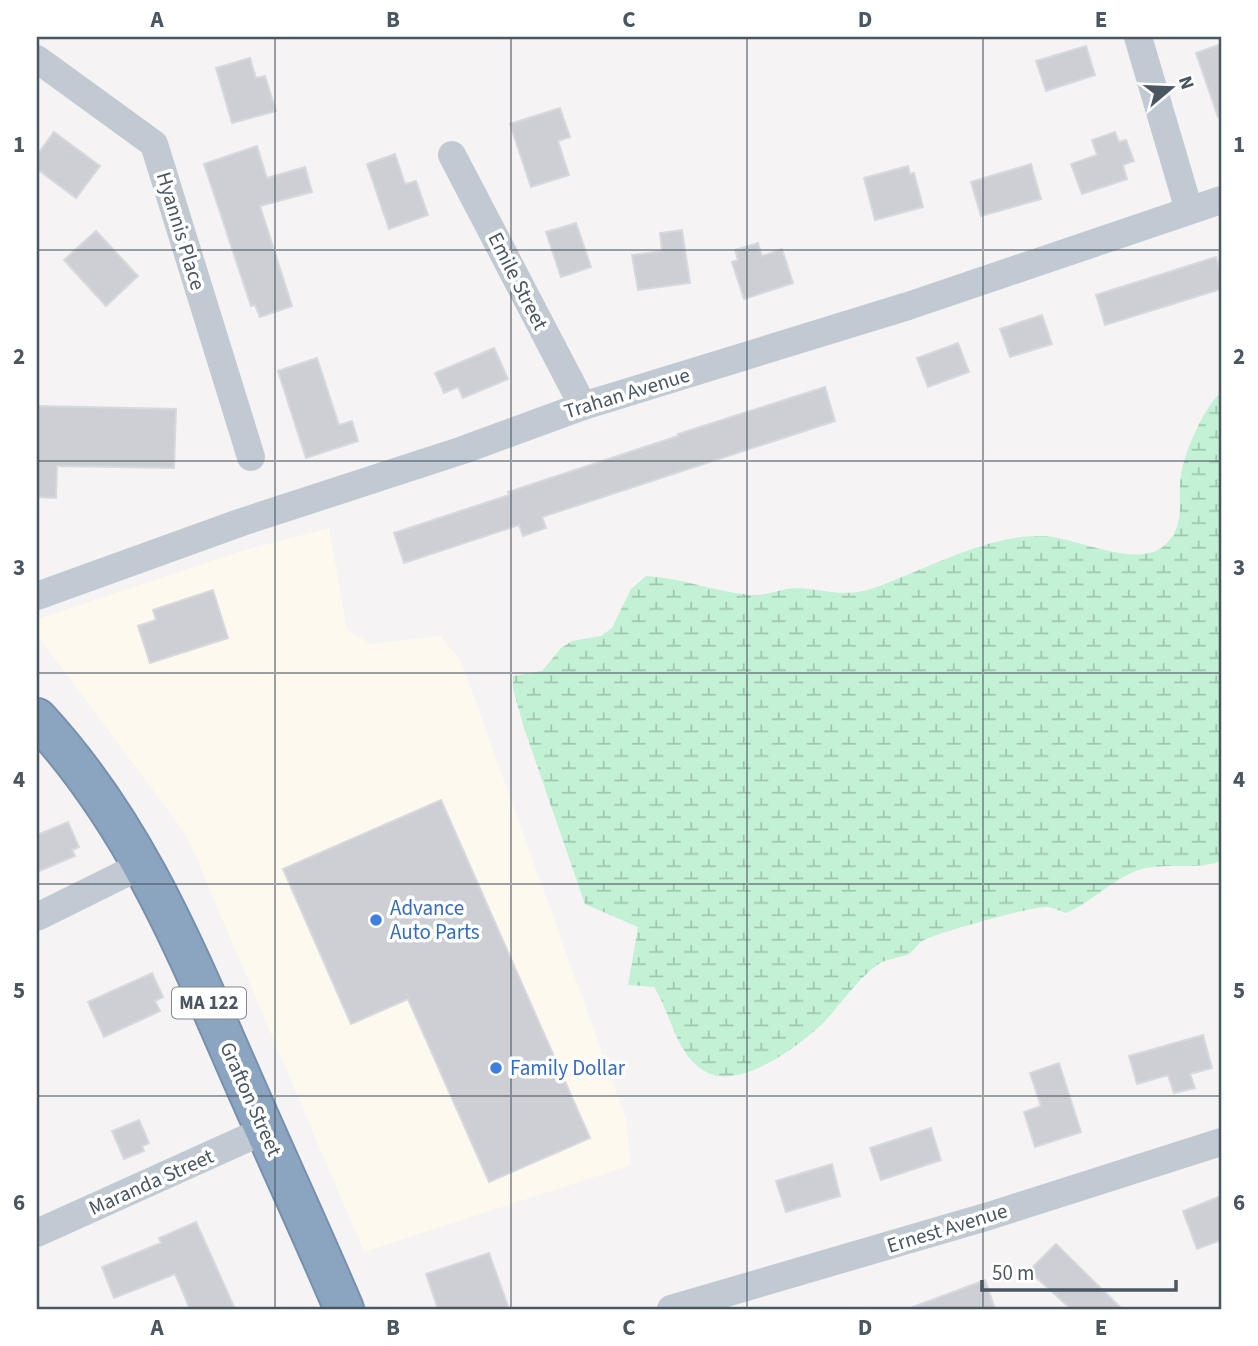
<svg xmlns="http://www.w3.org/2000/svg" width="1258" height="1346" font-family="'Source Sans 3',sans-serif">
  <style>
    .commercial { fill: #fdf9ef }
    .wetland { fill: url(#wetland-marsh) }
    .building { fill: #cdcfd5; stroke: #d7d9de; stroke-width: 2 }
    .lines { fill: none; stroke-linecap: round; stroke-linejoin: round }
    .highway-casing { stroke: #7690ad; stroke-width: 42 }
    .street { stroke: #c1cad2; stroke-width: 28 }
    .highway { stroke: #8ba5c1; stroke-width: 38 }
    .grid { fill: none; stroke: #4a5661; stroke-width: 2; stroke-opacity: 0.55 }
    .shop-dot { fill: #3f7fe0; stroke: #fff; stroke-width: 2.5 }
    .labels { text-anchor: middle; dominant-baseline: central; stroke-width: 7; stroke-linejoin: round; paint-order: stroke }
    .shield { fill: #fff; stroke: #808990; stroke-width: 2 }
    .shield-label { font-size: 19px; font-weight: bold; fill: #4a5661 }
    .street-label { font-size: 21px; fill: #4a5661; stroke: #fff }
    .shop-label { font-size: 21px; fill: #366cbe; stroke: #fff; text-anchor: start }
    .neatline { fill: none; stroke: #4a5661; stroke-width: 2.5 }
    .grid-label { font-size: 23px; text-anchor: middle; font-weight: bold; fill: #4a5661 }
  </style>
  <defs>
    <pattern id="wetland-marsh" width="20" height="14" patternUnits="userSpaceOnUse" patternTransform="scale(1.75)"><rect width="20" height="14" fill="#c3f1d5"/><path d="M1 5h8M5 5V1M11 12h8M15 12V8" fill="none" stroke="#a0c6b0"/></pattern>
  </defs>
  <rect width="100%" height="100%" fill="#f5f3f3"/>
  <!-- commercial -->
  <path class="commercial" d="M329,528L347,630L371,644L440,636L461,661L626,1119L631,1165L364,1252L187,836L37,635V619L238,552Z"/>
  <!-- wetland -->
  <path class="wetland" d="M1221,392V861C1194,871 1163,861 1136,871C1110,881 1091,903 1066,913C1060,911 1052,907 1046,907C1029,907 936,933 922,941C916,945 914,952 907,955C898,958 885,959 877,965C854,982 839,1008 819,1027C794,1049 739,1090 706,1072C676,1056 671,1013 654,987L628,985L638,927L585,904L524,728L513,689V676L542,671L561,648L572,641L601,636L612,628L631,589L646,576C682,578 716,592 751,595C767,596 783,588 798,588C818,589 838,595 857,592C874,590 891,581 907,575C952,557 995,535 1044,536C1076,537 1141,572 1167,543C1184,525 1179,505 1180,483C1181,459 1203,408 1221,392Z"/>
  <!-- building -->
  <g class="building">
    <path d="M1221,44V116L1218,117L1196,53Z"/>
    <path d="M1086,46L1095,75L1046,91L1036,61Z"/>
    <path d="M250,58L256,78L265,76L276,111L232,123L216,68Z"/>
    <path d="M560,108L570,137L558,141L569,175L531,187L510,124Z"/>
    <path d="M54,132L100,166L76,198L37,169V155Z"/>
    <path d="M1115,132L1119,142L1126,140L1134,161L1123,165L1127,179L1082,194L1071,164L1097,155L1092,140Z"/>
    <path d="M257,146L267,178L305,167L312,192L260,206L292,306L260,317L255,305L251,306L204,164Z"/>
    <path d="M395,154L405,184L416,181L428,215L389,229L367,164Z"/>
    <path d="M1031,164L1041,199L981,216L971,182Z"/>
    <path d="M908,166L910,174L914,173L923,207L875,220L864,178Z"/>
    <path d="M576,223L591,267L561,277L546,232Z"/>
    <path d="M682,230L690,283L638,290L632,255L662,251L660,233Z"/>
    <path d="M96,231L138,276L106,306L64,260Z"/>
    <path d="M758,243L762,256L782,249L793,283L744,299L732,262L738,260L735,250Z"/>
    <path d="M1216,257L1221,274V289L1105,325L1096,295Z"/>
    <path d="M1042,315L1052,344L1010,357L1000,329Z"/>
    <path d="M958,343L969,372L928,387L917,358Z"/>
    <path d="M494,348L508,379L463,398L458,387L444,393L435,373Z"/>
    <path d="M317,358L339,425L352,421L358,441L306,458L278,371Z"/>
    <path d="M825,387L835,421L542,517L546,528L523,536L519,525L404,563L394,533L509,495L508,492L678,436V434Z"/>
    <path d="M37,406L176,409L174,468L57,466L56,498L37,497Z"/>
    <path d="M213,590L228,638L150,663L138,626L156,620L153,610Z"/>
    <path d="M441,800L590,1138L489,1182L408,999L351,1024L283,869Z"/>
    <path d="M68,822L79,847L72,850L75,856L37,872V835Z"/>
    <path d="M152,973L163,997L155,1001L160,1011L104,1037L88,1002Z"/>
    <path d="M1203,1035L1212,1068L1190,1074L1195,1088L1174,1093L1168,1075L1137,1084L1129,1056Z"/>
    <path d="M1059,1063L1081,1132L1035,1147L1024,1112L1041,1106L1030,1073Z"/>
    <path d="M139,1120L149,1143L142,1146L144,1151L124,1159L112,1131Z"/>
    <path d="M931,1128L941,1160L881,1180L870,1148Z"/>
    <path d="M832,1164L840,1196L786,1212L776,1181Z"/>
    <path d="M1221,1196V1240L1197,1249L1183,1211Z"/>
    <path d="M196,1222L235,1309H190L175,1274L114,1298L102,1267L161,1243L159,1238Z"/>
    <path d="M1056,1244L1122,1309H1071L1029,1271Z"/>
    <path d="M489,1253L509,1309H438L426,1274Z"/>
    <path d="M985,1280L995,1309H913V1307Z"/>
  </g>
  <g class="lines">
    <defs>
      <path id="highway" d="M37,718C135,824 184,946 241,1076C275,1154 311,1231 344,1309"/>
    </defs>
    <!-- highway casing -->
    <use href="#highway" class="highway-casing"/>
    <!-- street -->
    <g class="street">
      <path d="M1138,37L1189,210"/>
      <path d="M37,59L154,144L251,457"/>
      <path d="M452,155L583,406"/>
      <path d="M37,596L242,522L463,450L583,406L908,306L1221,200"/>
      <path d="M37,917L142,865"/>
      <path d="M37,1233L265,1130"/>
      <path d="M671,1309L989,1216L1221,1142"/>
    </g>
    <!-- highway -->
    <use href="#highway" class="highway"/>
  </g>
  <!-- grid -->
  <path class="grid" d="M275,37V1309M511,37V1309M747,37V1309M983,37V1309M37,250H1221M37,461H1221M37,673H1221M37,884H1221M37,1096H1221"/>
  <!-- markers -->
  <g class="shop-dot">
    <circle cx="376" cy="920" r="7"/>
    <circle cx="496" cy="1068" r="7"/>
  </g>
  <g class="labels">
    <!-- shield labels -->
    <rect class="shield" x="172" y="987.5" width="74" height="31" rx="5"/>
    <g class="shield-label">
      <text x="209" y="1003">MA 122</text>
    </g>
    <!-- street labels -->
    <g class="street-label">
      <text transform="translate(181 231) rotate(73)">Hyannis Place</text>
      <text transform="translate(518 281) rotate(63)">Emile Street</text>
      <text transform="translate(627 393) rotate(-17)">Trahan Avenue</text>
      <text transform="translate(251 1099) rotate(66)">Grafton Street</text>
      <text transform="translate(151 1182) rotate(-24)">Maranda Street</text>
      <text transform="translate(947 1228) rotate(-17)">Ernest Avenue</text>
    </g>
    <!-- shop labels -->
    <g class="shop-label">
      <text x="390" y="908">Advance<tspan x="390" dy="24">Auto Parts</tspan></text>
      <text x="510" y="1068">Family Dollar</text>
    </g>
  </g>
  <!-- border -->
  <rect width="1258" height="1346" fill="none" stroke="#ffffff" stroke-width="77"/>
  <!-- north arrow -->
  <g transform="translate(1171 88) rotate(71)" stroke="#ffffff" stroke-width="5" paint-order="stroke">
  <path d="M0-5L12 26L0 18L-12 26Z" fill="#4a5661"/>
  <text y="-10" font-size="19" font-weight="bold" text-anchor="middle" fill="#4a5661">N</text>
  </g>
  <!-- scale -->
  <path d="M982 1280v10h194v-10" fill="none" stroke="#4a5661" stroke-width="3.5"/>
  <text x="992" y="1280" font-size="21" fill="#4a5661" stroke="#ffffff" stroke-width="5" paint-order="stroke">50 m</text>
  <rect x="38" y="38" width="1182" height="1270" class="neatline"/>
  <g class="grid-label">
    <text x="157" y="27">A</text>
    <text x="393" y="27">B</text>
    <text x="629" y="27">C</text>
    <text x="865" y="27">D</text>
    <text x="1101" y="27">E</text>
    <text x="19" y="152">1</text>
    <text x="1239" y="152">1</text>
    <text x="19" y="364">2</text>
    <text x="1239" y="364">2</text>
    <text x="19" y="575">3</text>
    <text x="1239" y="575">3</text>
    <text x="19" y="787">4</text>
    <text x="1239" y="787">4</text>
    <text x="19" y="998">5</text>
    <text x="1239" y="998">5</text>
    <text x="19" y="1210">6</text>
    <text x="1239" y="1210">6</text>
    <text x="157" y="1335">A</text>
    <text x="393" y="1335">B</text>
    <text x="629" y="1335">C</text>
    <text x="865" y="1335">D</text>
    <text x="1101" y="1335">E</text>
  </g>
</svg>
